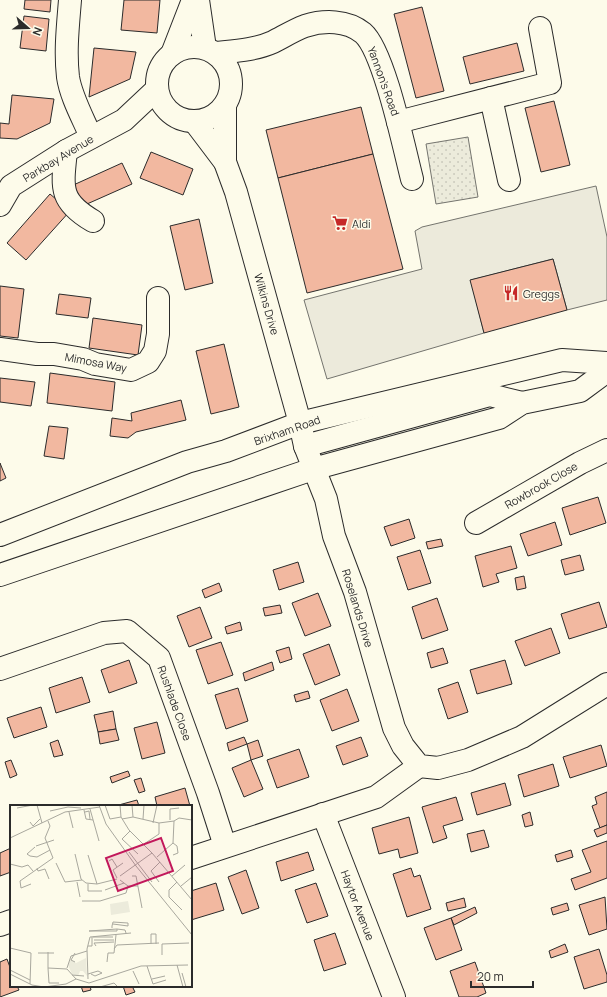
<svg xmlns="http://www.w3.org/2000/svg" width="607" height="997" font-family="Manrope,sans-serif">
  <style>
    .park { fill: url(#park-dots); stroke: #74746e }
    .parking { fill: #eceadb; stroke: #74746e }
    .building { fill: #f2b8a0; stroke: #2b2b2b }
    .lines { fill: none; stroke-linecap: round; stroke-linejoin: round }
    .minor-casing { stroke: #2b2b2b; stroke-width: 24 }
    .major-casing { stroke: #2b2b2b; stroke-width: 24 }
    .minor { stroke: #fdfbea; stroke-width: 22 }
    .major { stroke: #fdfbea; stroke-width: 22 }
    .labels { text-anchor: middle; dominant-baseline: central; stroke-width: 3; stroke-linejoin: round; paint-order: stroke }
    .street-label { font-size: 11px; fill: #2b2b2b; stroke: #fdfbea }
    .poi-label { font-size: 11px; fill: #2b2b2b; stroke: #fdfbea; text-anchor: start }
    .inset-road { fill: none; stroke: #a9a89e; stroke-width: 1 }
    .view { fill: #c2185b; fill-opacity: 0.15; stroke: #c2185b; stroke-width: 2 }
    .inset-edge { fill: none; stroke: #2b2b2b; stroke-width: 2 }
  </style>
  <defs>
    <pattern id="park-dots" width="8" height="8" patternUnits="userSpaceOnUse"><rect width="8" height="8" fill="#ecebdb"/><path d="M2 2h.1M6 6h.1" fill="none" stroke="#cbcabc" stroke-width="1.8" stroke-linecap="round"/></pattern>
  </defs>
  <rect width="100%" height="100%" fill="#fdfbea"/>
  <!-- park -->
  <path class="park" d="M468,137L478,197L436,204L426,144Z"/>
  <!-- parking -->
  <path class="parking" d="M596,186L607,237V300L567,310L553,259L471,280L484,333L327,379L304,300L422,269L415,231L422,227Z"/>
  <!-- building -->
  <g class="building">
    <path d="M25,0H51L50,12L24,9Z"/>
    <path d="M124,0H160L157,33L121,30Z"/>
    <path d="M422,7L444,91L416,98L394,14Z"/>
    <path d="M24,16L49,19L46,51L20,48Z"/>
    <path d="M517,43L524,71L470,84L463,57Z"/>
    <path d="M94,48L136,52L130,79L89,97Z"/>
    <path d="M12,95L54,99L50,123L17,139L0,138V123L9,124Z"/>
    <path d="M554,101L570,165L541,172L525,108Z"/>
    <path d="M361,107L373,154L278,178L266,130Z"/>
    <path d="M151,152L193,169L183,195L140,178Z"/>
    <path d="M373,154L403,269L307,293L278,178Z"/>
    <path d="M122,163L132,184L78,208L69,187Z"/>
    <path d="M50,194L70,211L26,260L7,243Z"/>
    <path d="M199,219L213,283L185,290L170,226Z"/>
    <path d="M553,259L567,310L484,333L470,280Z"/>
    <path d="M0,286L24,289L18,338L0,336Z"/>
    <path d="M59,294L91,298L88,318L56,314Z"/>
    <path d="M93,318L142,325L138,355L89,348Z"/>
    <path d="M224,344L239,407L211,414L196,351Z"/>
    <path d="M50,373L115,382L112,411L47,403Z"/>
    <path d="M0,378L35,382L31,406L0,402Z"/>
    <path d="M181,400L186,420L136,432L128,438L110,436L112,418L132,421L131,413Z"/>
    <path d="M49,426L68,428L64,459L44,456Z"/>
    <path d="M0,463L6,478L0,481Z"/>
    <path d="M598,497L606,523L570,535L562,508Z"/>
    <path d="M409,519L415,538L391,546L384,527Z"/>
    <path d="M555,522L562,545L528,556L520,534Z"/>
    <path d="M441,539L443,546L428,549L426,542Z"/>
    <path d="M511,546L517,568L496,574L499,582L483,587L475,556Z"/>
    <path d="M420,550L431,583L408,590L397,557Z"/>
    <path d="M580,555L584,570L565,575L561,560Z"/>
    <path d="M298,562L304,582L279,590L273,570Z"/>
    <path d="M524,576L526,588L517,590L515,578Z"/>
    <path d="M219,583L222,591L205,598L202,590Z"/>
    <path d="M318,593L331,626L305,636L292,603Z"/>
    <path d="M437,598L448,630L422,639L412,607Z"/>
    <path d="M599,602L607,627L569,639L561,614Z"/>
    <path d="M280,605L282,613L265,616L263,608Z"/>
    <path d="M200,607L212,638L189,647L177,616Z"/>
    <path d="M240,622L242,630L227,634L225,627Z"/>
    <path d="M551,628L560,653L525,666L515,641Z"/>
    <path d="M221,642L233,675L208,684L196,650Z"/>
    <path d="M329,644L340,675L315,685L303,654Z"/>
    <path d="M289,647L292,659L280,663L276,651Z"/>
    <path d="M443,648L448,663L431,668L427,653Z"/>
    <path d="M129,660L137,683L109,693L101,670Z"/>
    <path d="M505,660L512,684L477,694L470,670Z"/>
    <path d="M272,662L274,670L245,681L243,673Z"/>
    <path d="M82,677L90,702L56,713L49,688Z"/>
    <path d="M458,682L468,712L448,719L438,689Z"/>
    <path d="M238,688L248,721L226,729L215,695Z"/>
    <path d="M347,689L359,721L332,731L320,700Z"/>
    <path d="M308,691L310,698L296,702L294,695Z"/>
    <path d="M41,707L47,727L14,738L7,718Z"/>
    <path d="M113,711L116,729L98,732L94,715Z"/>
    <path d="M157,722L165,753L142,759L134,728Z"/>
    <path d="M116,729L119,740L100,744L98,732Z"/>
    <path d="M244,737L247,744L229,751L227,743Z"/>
    <path d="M361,737L368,756L343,765L336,746Z"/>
    <path d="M58,740L63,755L54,757L50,743Z"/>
    <path d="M258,740L263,756L251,760L247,744Z"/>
    <path d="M601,745L607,766L570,778L563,757Z"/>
    <path d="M299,749L309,777L277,788L267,760Z"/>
    <path d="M11,760L17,775L10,778L5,762Z"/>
    <path d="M251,760L263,789L244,797L232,768Z"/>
    <path d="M553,764L559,786L524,797L518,775Z"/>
    <path d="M128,771L130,776L112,783L110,777Z"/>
    <path d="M141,778L145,791L139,793L134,780Z"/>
    <path d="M505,783L511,805L477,815L471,793Z"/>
    <path d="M185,788L190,806H157L155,797Z"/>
    <path d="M607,792V825L600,828L592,806L597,804L595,797Z"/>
    <path d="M456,797L463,820L443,826L447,838L433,843L422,807Z"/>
    <path d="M137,800L139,806H115Z"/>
    <path d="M530,812L533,825L525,827L522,815Z"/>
    <path d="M409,817L418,853L400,858L398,849L379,854L372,828Z"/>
    <path d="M607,825V833L597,837L594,830Z"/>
    <path d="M484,830L489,847L471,852L467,834Z"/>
    <path d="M607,841V878L575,890L571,879L591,872L582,850Z"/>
    <path d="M11,848V872L0,876V853Z"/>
    <path d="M571,850L573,857L557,862L555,855Z"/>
    <path d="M308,852L314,870L281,881L276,862Z"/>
    <path d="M411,868L414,877L420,875L431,909L407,917L393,874Z"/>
    <path d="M246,870L259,908L242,914L228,877Z"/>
    <path d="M216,883L224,910L191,920V891Z"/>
    <path d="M316,883L328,916L307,923L295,890Z"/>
    <path d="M605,897L607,929L589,935L579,905Z"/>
    <path d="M464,898L466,907L448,911L446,903Z"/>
    <path d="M567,903L569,910L553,915L551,908Z"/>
    <path d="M475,907L477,913L454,925L451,918Z"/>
    <path d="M451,918L462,950L436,960L424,928Z"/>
    <path d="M335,933L346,964L324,971L314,940Z"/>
    <path d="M565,944L568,952L551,958L549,951Z"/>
    <path d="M599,949L607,975V982L584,989L574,957Z"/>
    <path d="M7,959L11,970V986H17L19,990L0,997V962Z"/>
    <path d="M475,962L486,993L477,997H459L450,971Z"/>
    <path d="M81,986H90L91,990L83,992Z"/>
    <path d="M123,986H132L135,992L126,995Z"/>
  </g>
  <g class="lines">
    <defs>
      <g id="minor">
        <path d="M70,0C68,25 65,51 68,77C71,97 83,118 91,137"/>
        <path d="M198,0L205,48"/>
        <circle cx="194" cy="84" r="37"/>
        <path d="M216,53C235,51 255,50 273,42C283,37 294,30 305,26C324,20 347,20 363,33C384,51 404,148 412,179"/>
        <path d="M172,54L193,0"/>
        <path d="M491,98L509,180"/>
        <path d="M225,106V162"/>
        <path d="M194,121L225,162L236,192L300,423L305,446L326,499L334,536L355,592L394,728L403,746L419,766L438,768L468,760L522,737L607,684"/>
        <path d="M398,122L550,83L540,28"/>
        <path d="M66,151C62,188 59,201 93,221"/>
        <path d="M0,205L11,186L66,151L124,120L157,89"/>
        <path d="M0,349L37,354H54L83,359L95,364L131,370L148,362L155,351L158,334V298"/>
        <path d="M476,523L580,463L607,450"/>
        <path d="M0,669L104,633L127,631L159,658L208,793L225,846"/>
        <path d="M323,814L394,997"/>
        <path d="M191,858L376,797L419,766"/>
        <path d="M0,925L11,921"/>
      </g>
      <g id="major">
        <path d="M305,446L490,395L522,403"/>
        <path d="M0,535L187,462L226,451L300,423L562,360L607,363"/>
        <path d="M0,575L313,469L499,418L522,403L580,391L607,371"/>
      </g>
    </defs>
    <!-- minor casing -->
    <use href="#minor" class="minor-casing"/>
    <!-- major casing -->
    <use href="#major" class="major-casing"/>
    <!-- minor -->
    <use href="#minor" class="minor"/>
    <!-- major -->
    <use href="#major" class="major"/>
  </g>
  <!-- icons -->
  <defs>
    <symbol id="supermarket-bare" viewBox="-9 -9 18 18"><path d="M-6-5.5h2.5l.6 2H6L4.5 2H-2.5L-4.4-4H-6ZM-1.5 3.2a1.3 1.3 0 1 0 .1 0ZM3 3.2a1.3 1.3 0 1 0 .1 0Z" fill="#c62828" stroke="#fdfbea" stroke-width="2.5" paint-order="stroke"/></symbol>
    <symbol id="restaurant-bare" viewBox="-9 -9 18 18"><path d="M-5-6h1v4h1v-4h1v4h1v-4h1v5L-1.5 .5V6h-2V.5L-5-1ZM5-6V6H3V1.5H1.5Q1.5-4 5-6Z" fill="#c62828" stroke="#fdfbea" stroke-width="2.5" paint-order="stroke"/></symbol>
  </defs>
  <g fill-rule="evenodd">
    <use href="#supermarket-bare" x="329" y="212" width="22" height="22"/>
    <use href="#restaurant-bare" x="500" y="282" width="22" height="22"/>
  </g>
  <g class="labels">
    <!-- street labels -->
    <g class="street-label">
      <text transform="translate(384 81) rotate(70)">Yannon's Road</text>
      <text transform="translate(58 158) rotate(-31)">Parkbay Avenue</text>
      <text transform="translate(267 304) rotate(74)">Wilkins Drive</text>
      <text transform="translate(96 362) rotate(11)">Mimosa Way</text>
      <text transform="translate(287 430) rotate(-19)">Brixham Road</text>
      <text transform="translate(541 485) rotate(-30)">Rowbrook Close</text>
      <text transform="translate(358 608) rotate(73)">Roselands Drive</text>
      <text transform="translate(175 703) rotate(70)">Rushlade Close</text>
      <text transform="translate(358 905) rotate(69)">Haytor Avenue</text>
    </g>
    <!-- poi labels -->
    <g class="poi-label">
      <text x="352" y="223">Aldi</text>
      <text x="523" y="293">Greggs</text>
    </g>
  </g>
  <!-- overview -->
  <g transform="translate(10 805)">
    <rect width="182" height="182" fill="#fdfbea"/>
    <path d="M76,153L77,171L73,166H70L68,171L62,169L58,160L60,154L66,158Z" fill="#ecebdb"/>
    <path d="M118,96L120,107L101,110L100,99Z" fill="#ecebdb"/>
    <path class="inset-road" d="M27,0L32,18M89,0L96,19L126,61L182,130M95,0L100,14L111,12M110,0L111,12L119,25L142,48L110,71M122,0L123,12M7,3L23,0M80,4L89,36M74,5L76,14L83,15M40,6L58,2L71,3M59,7L63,23M75,7L79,6L80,14M112,14L123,12L149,18L164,16M133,14L134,0M160,15V4L169,3M20,17L23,21L30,14M143,18L147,0M120,26L112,34L128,49M0,33L55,7L90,2M163,38L167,41L168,48L163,50M134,39L149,29V18M26,41L44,35M25,42L17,49L20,51L27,52L40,45M119,47L142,77M142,48L182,95M65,49L71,74L76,78L87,79L107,74M78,50L87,79M147,52L163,38L164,16L169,13L182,15M99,56L102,54L107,62M46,58L55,77L72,75M0,59L12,62L18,60L23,66M27,63L28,66L35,64L39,74M122,71H126L132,103M162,71L175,60M107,73L103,65L113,58M110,75L118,81H128M67,77L70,92M149,77L141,66L150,57M167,77L159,85V92L172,105M21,79L11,83L10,76L43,53L35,33L40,21L38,16M78,79V86H92M171,81L182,72V69M95,85L114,78M72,96H90L116,88L118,81M102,123V121L103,117L118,118V121L103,119M107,124L79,126H107V124L115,125L116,128M83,132H103M84,135H104M141,139V129H146V139M78,141H82V132M86,141L84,138L104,137M0,143L21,148L20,179M104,144L107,140L149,138M38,147V163L57,164L66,174M28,148H44M152,150V139L179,138M65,157L61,155L65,148M97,157L98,148H104L106,130M167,160L173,182M137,161L143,179L156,175M38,163L39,178H49M57,163L61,151L77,146M0,165L20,175M123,166L129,179M172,168L176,182M0,169L22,180L34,182L56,179L66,174L79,178L131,161L178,160M78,169L88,166L92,168L85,171L81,169M62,170L74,171M78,174L77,144L80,132L121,128M142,174L155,171M90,182L104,178L108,182"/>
    <path class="view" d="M151,33L163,66L108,86L96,53Z"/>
    <rect width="182" height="182" class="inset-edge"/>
  </g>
  <!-- north arrow -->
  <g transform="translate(28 28) rotate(110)" stroke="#fdfbea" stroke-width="3" paint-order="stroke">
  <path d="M0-3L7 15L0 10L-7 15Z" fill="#2b2b2b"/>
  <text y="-6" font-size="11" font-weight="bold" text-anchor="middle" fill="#2b2b2b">N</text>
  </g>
  <!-- scale -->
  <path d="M471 981v6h62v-6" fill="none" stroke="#2b2b2b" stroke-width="2"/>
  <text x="477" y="981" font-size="12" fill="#2b2b2b" stroke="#fdfbea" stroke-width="3" paint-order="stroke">20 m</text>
</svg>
